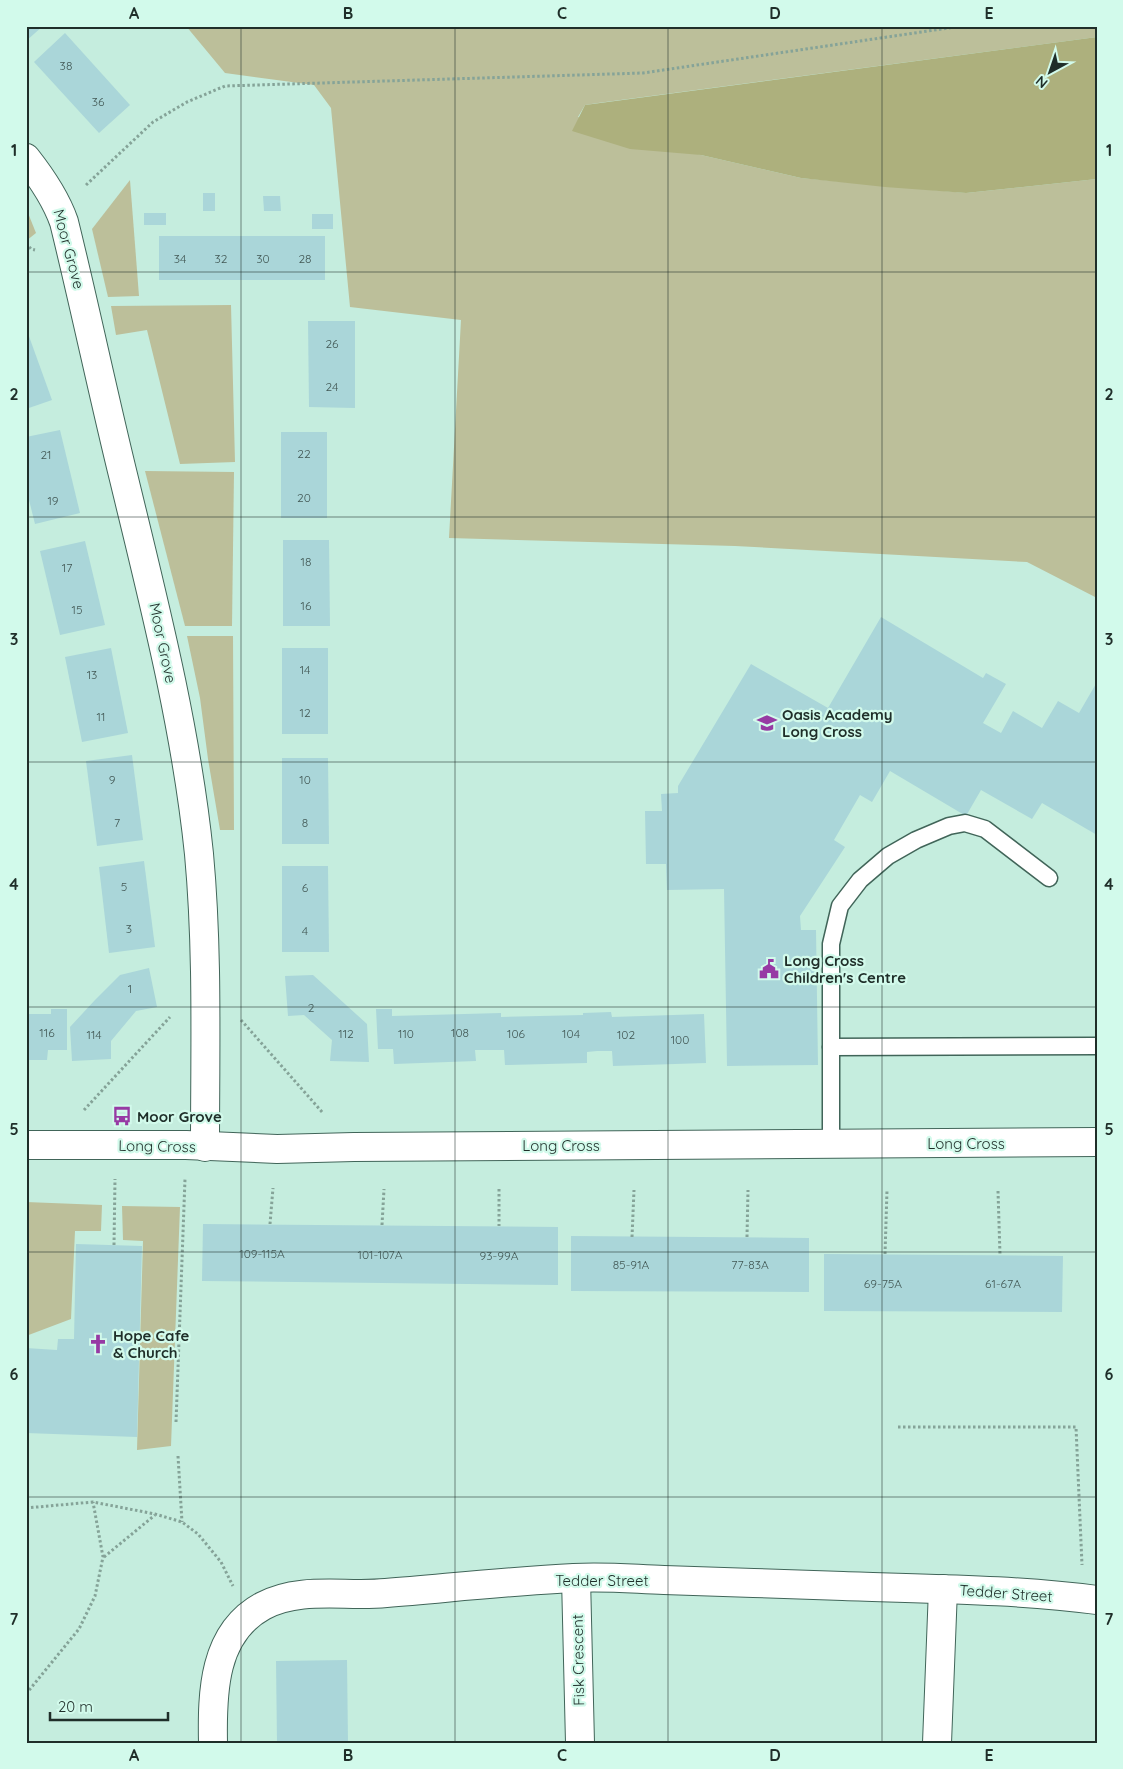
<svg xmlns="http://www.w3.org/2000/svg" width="1123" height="1769" font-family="Quicksand,sans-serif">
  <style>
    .green { fill: #bcbf9a }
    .forest { fill: #adb07d }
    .building { fill: #aad6d9 }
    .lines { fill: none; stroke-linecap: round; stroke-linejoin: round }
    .service-casing { stroke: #416559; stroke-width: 19 }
    .minor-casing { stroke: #416559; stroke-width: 30 }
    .tertiary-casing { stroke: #416559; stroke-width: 30 }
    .path { stroke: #85a398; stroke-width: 3; stroke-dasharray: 2.5 2.5; stroke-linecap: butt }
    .service { stroke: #fff; stroke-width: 16 }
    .minor { stroke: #fff; stroke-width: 28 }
    .tertiary { stroke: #fff; stroke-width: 28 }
    .grid { fill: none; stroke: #1f2e29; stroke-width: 1; stroke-opacity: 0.55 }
    .labels { text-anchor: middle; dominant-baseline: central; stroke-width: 4.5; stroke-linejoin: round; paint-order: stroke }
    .number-label { font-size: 12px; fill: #425855 }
    .street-label { font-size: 15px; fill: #1f2e29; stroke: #d2faeb }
    .poi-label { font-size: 15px; font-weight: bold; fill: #1f2e29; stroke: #d2faeb; text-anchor: start }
    .neatline { fill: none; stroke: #1f2e29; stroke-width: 2 }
    .grid-label { font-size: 16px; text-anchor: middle; font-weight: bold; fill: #1f2e29 }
  </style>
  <rect width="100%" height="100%" fill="#c5edde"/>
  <!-- green -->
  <g class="green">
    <path d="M186,26H1097V37L598,103L585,105L578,117L701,155L801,178L966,193L1097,179V598L1027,562L735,546L449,538L461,320L350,307L331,108L314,85L225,73Z"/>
    <path d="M130,180L139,296L108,297L92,229Z"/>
    <path d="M26,208L36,233L26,241Z"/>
    <path d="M231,305L235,462L180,464L147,330L116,335L111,306Z"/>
    <path d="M145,471L234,472L232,626H185Z"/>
    <path d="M187,636H233L234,830H220L208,759L200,698Z"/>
    <path d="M26,1202L102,1205L101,1231H75L71,1319L26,1336Z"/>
    <path d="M122,1206L180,1207L171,1446L137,1450L143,1241L123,1240Z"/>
  </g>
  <!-- forest -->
  <path class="forest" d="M1097,37V179L966,193L885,187L801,178L701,155L630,149L572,131L585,105Z"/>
  <!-- building -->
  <g class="building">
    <path d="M26,26H43L26,41Z"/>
    <path d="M65,33L130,105L99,133L34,62Z"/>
    <rect x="203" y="193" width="12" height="18"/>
    <path d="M263,196H280L281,211H264Z"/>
    <rect x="144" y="213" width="22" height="12"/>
    <rect x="312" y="214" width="21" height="15"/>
    <rect x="159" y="236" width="166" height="44"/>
    <path d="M308,321H355V408L309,407Z"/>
    <path d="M26,328L52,400L26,409Z"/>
    <path d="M60,430L80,513L35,524L26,488V437Z"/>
    <rect x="281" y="432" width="46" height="86"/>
    <path d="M283,540H329L330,626H283Z"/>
    <path d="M85,541L105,625L60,635L40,551Z"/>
    <path d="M881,617L983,678L986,673L1006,684L983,723L1001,733L1013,711L1042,728L1058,701L1079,713L1097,682V835L1042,803L1032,819L981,790L966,816L890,771L872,802L860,795L834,840L845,847L800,916L801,930H816L818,1065L727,1066L724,889L667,890L666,864H646L645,811H662L661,794L678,793V786L751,664L828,708Z"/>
    <path d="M111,648L128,733L82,742L65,657Z"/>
    <rect x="282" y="648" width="46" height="86"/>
    <path d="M132,755L143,840L97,846L86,761Z"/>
    <path d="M282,758H328L329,844H282Z"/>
    <path d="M144,861L155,947L109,953L99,867Z"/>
    <path d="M282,866H328L329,952H282Z"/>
    <path d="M149,968L157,1007L136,1011L111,1041V1059L72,1061L70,1027L95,1000L120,975Z"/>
    <path d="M313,975L367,1024L369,1062L330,1061L332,1040L304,1015L288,1016L285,976Z"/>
    <path d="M51,1009H67V1050H48L47,1060H26V1014H51Z"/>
    <path d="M376,1009H392V1016L501,1013V1017L583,1015V1013L611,1012L612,1017L704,1014L706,1063L613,1066L612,1051H597L587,1052V1063L505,1065L504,1050H475L476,1061L394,1064L393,1049H378Z"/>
    <path d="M203,1224L558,1227V1285L202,1281Z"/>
    <path d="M571,1236L809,1238V1292L571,1291Z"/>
    <path d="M76,1244L142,1246L137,1437L26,1433V1348L57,1350L58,1339H74Z"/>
    <path d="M824,1254L1063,1256L1062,1312L824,1311Z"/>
    <path d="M347,1660L348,1743H277L276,1661Z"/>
  </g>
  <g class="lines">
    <defs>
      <g id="service">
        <path d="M831,1047L1097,1046"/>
        <path d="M831,1143V944L840,906L860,880L888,856L916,840L949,826L965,823L985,829L1049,878"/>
      </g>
      <g id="minor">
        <path d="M26,158C41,177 56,199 64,222C85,307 103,394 124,479C154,603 186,727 199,854C208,951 205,1050 205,1147"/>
        <path d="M576,1578L580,1743"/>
        <path d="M213,1743C212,1693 213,1633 263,1606C300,1586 345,1597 386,1593C448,1588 511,1581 574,1578C604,1576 634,1579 664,1580C724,1582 783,1584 843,1586C928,1589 1013,1589 1097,1600"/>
        <path d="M937,1743L943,1589"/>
      </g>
      <path id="tertiary" d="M26,1145H186L277,1149L354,1147L1097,1142"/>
    </defs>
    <!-- service casing -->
    <use href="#service" class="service-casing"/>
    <!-- minor casing -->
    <use href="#minor" class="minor-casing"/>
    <!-- tertiary casing -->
    <use href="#tertiary" class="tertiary-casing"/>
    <!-- path -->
    <g class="path">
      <path d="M86,185L153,122L187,102L225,86L643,73L962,26"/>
      <path d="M26,243L31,249L35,250"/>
      <path d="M241,1020L323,1113"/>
      <path d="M84,1110L170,1017"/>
      <path d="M499,1189V1226"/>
      <path d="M998,1191L1000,1255"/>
      <path d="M270,1224L273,1188"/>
      <path d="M382,1225L384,1189"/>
      <path d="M632,1237L634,1190"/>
      <path d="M747,1237L748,1190"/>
      <path d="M114,1245L115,1179"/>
      <path d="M885,1254L887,1190"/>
      <path d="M176,1422L185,1179"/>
      <path d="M898,1427H1076L1082,1565"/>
      <path d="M178,1456L182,1522"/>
      <path d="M26,1508L93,1502L155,1514L182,1522L198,1534L221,1562L233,1586"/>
      <path d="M104,1557L155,1515"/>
      <path d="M26,1694L79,1629L95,1596L103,1557L93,1502"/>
    </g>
    <!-- service -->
    <use href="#service" class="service"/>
    <!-- minor -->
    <use href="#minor" class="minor"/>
    <!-- tertiary -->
    <use href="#tertiary" class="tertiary"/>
  </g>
  <!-- grid -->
  <path class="grid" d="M241,26V1743M455,26V1743M668,26V1743M882,26V1743M26,272H1097M26,517H1097M26,762H1097M26,1007H1097M26,1252H1097M26,1497H1097"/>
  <!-- icons -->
  <defs>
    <symbol id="school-bare" viewBox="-9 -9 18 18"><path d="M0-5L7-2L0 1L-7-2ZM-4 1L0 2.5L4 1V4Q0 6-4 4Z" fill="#973aa4" stroke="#d2faeb" stroke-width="2.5" paint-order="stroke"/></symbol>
    <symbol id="civic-bare" viewBox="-9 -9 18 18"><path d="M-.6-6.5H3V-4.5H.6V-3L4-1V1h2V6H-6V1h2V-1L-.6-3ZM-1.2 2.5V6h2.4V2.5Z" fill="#973aa4" stroke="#d2faeb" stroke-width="2.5" paint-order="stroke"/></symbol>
    <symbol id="bus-bare" viewBox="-9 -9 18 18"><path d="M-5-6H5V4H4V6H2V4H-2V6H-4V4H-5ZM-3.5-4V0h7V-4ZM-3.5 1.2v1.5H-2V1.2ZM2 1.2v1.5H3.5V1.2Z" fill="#973aa4" stroke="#d2faeb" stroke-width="2.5" paint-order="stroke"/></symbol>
    <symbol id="church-bare" viewBox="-9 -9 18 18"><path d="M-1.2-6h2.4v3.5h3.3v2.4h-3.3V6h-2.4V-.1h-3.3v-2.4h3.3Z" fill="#973aa4" stroke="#d2faeb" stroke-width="2.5" paint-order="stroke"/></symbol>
  </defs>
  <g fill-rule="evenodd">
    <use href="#school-bare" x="753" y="709" width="28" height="28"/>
    <use href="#civic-bare" x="755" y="955" width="28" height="28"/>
    <use href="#bus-bare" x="108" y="1102" width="28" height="28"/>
    <use href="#church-bare" x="84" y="1330" width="28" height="28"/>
  </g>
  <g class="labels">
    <!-- number labels -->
    <g class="number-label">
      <text x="66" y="65">38</text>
      <text x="98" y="101">36</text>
      <text x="180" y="258">34</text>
      <text x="221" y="258">32</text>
      <text x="263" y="258">30</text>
      <text x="305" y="258">28</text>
      <text x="332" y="343">26</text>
      <text x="332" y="386">24</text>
      <text x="304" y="453">22</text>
      <text x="46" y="454">21</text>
      <text x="304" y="497">20</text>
      <text x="53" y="500">19</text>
      <text x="306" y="561">18</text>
      <text x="67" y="567">17</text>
      <text x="306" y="605">16</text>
      <text x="77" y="609">15</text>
      <text x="305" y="669">14</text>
      <text x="92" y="674">13</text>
      <text x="305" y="712">12</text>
      <text x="101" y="716">11</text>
      <text x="112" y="779">9</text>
      <text x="305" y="779">10</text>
      <text x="117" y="822">7</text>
      <text x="305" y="822">8</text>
      <text x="124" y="886">5</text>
      <text x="305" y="887">6</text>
      <text x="129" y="928">3</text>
      <text x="305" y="930">4</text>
      <text x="130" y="988">1</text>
      <text x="311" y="1007">2</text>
      <text x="47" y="1032">116</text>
      <text x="460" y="1032">108</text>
      <text x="346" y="1033">112</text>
      <text x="406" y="1033">110</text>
      <text x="516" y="1033">106</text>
      <text x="571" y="1033">104</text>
      <text x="94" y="1034">114</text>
      <text x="626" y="1034">102</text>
      <text x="680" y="1039">100</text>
      <text x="262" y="1253">109-115A</text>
      <text x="380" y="1254">101-107A</text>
      <text x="499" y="1255">93-99A</text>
      <text x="631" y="1264">85-91A</text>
      <text x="750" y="1264">77-83A</text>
      <text x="883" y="1283">69-75A</text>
      <text x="1003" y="1283">61-67A</text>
    </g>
    <!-- street labels -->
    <g class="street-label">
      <text transform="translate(69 249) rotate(75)">Moor Grove</text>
      <text transform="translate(163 643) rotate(78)">Moor Grove</text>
      <text x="966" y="1143">Long Cross</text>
      <text x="561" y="1145">Long Cross</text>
      <text transform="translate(157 1146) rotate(1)">Long Cross</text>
      <text x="602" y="1580">Tedder Street</text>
      <text transform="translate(1006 1593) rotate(4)">Tedder Street</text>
      <text transform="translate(578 1660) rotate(-91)">Fisk Crescent</text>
    </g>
    <!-- poi labels -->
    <g class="poi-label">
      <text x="782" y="714">Oasis Academy<tspan x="782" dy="17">Long Cross</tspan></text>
      <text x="784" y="960">Long Cross<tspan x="784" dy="17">Children's Centre</tspan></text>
      <text x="137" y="1116">Moor Grove</text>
      <text x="113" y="1335">Hope Cafe<tspan x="113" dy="17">&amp; Church</tspan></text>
    </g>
  </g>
  <!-- border -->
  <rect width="1123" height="1769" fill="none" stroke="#d2faeb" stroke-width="55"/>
  <!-- north arrow -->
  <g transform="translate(1050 72) rotate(220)" stroke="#d2faeb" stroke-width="4" paint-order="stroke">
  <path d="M0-4L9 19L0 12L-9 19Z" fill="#1f2e29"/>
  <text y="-8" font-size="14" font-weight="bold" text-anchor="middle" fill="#1f2e29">N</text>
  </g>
  <!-- scale -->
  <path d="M50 1712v8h118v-8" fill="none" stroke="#1f2e29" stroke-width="2.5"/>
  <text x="58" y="1712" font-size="15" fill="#1f2e29" stroke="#d2faeb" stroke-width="4" paint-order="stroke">20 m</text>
  <rect x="28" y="28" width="1068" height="1714" class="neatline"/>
  <g class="grid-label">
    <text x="134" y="19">A</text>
    <text x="348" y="19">B</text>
    <text x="562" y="19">C</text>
    <text x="775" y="19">D</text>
    <text x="989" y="19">E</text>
    <text x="14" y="156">1</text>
    <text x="1109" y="156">1</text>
    <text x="14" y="400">2</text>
    <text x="1109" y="400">2</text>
    <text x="14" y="645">3</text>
    <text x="1109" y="645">3</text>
    <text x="14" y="890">4</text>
    <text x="1109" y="890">4</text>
    <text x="14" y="1135">5</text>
    <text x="1109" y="1135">5</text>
    <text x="14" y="1380">6</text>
    <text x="1109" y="1380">6</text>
    <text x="14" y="1625">7</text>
    <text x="1109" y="1625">7</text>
    <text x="134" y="1761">A</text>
    <text x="348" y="1761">B</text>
    <text x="562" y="1761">C</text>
    <text x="775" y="1761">D</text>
    <text x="989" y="1761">E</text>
  </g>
</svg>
